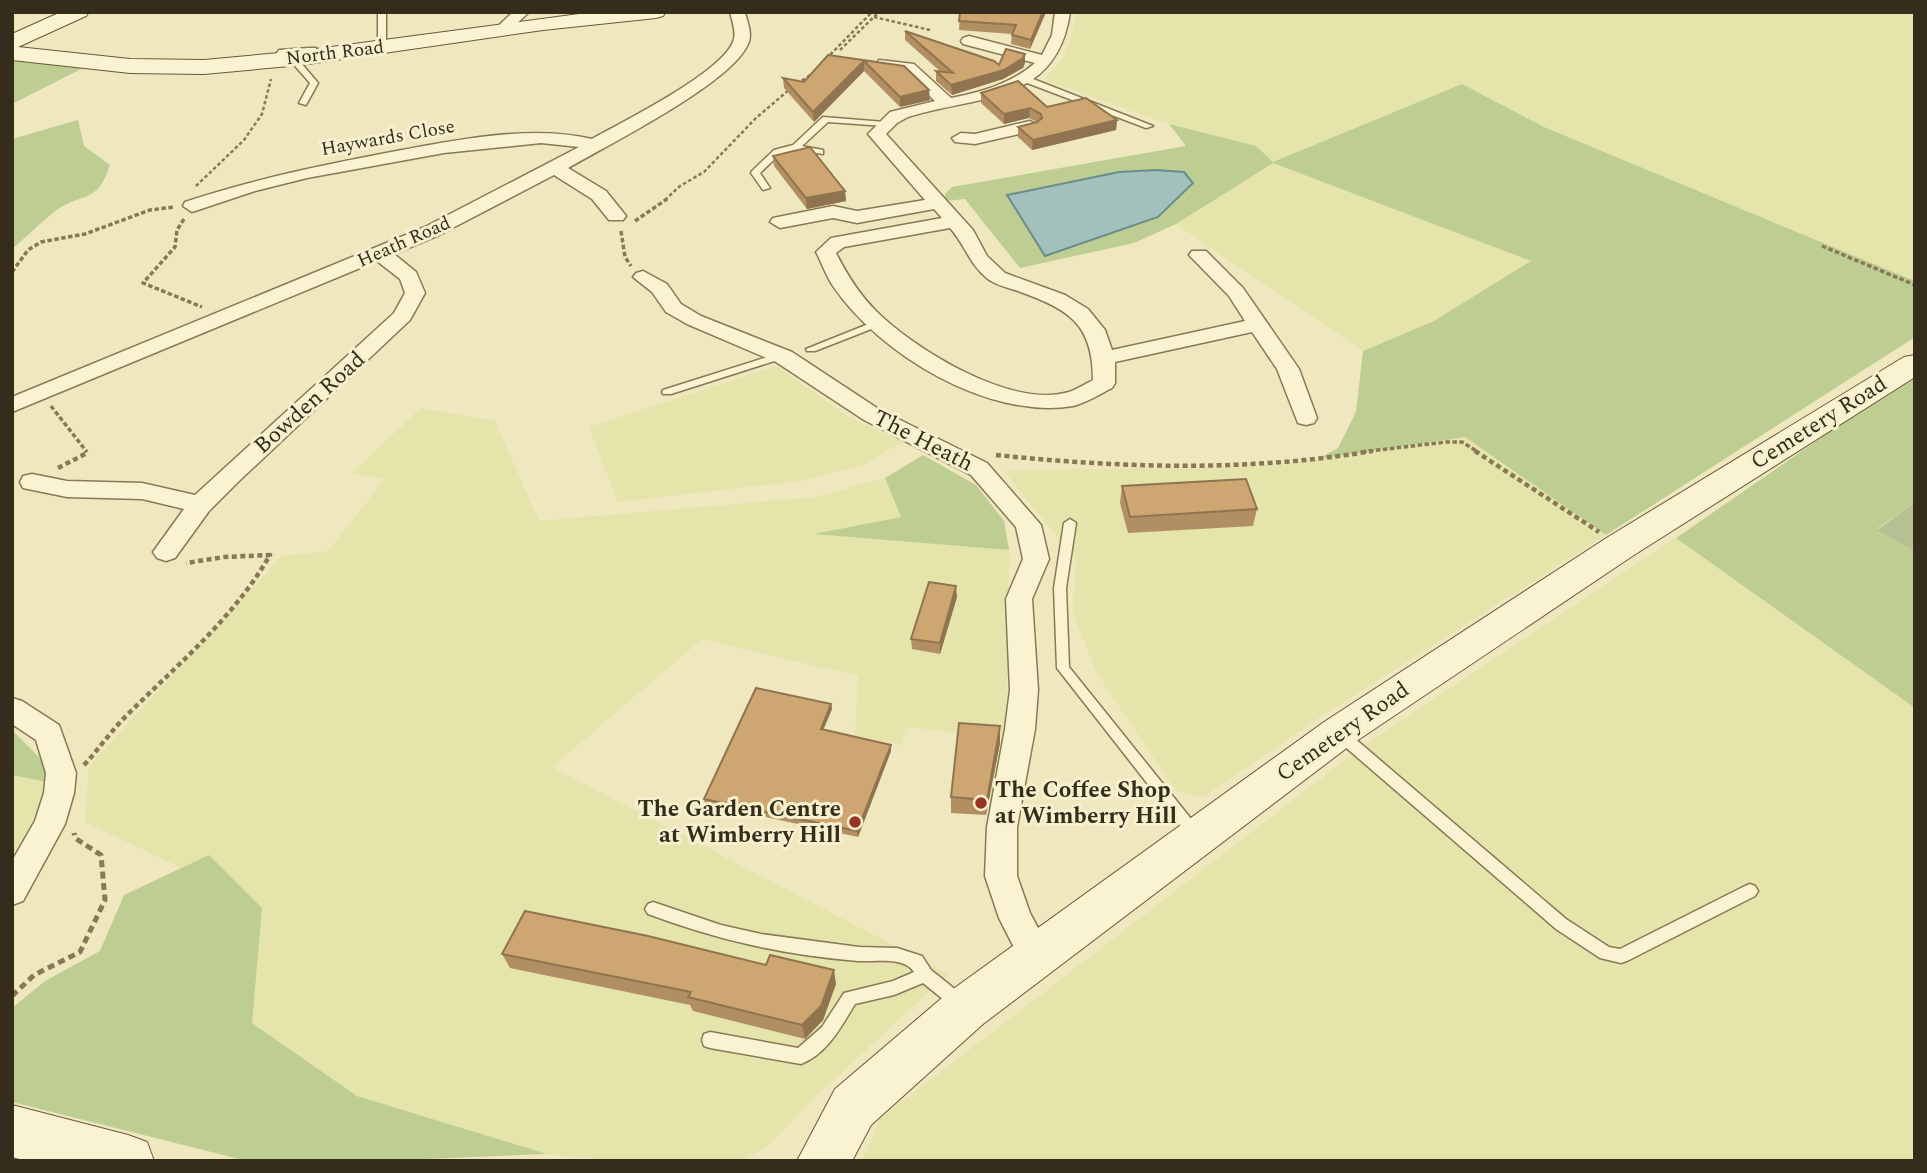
<svg xmlns="http://www.w3.org/2000/svg" width="1927" height="1173" font-family="Spectral,serif">
  <style>
    .farmland { fill: #e5e4ab }
    .green { fill: #becd92; fill-rule: evenodd }
    .cemetery { fill: #b5c192 }
    .water { fill: #a2c0bc; stroke: #698e8a; stroke-width: 2 }
    .lines { fill: none; stroke-linecap: round; stroke-linejoin: round }
    .lane-casing { stroke: #887856; stroke-width: 3 }
    .street-casing { stroke: #887856; stroke-width: 3 }
    .secondary-casing { stroke: #69583a; stroke-width: 2 }
    .path-far3 { stroke: #887856; stroke-width: 2.5; stroke-dasharray: 3.5 2.5; stroke-linecap: butt }
    .path-far2 { stroke: #887856; stroke-width: 3.5; stroke-dasharray: 4.5 2.5; stroke-linecap: butt }
    .path-far1 { stroke: #887856; stroke-width: 4.5; stroke-dasharray: 5 3.5; stroke-linecap: butt }
    .path { stroke: #887856; stroke-width: 5; stroke-dasharray: 7 4.5; stroke-linecap: butt }
    .lane { fill: #faf3d1; fill-rule: evenodd }
    .street { fill: #faf3d1; fill-rule: evenodd }
    .secondary { fill: #faf3d1; fill-rule: evenodd }
    .wall { fill: #b18f62 }
    .shaded-wall { fill: #907450 }
    .building { fill: #cea672; stroke: #907450; stroke-width: 2 }
    .poi-dot { fill: #983425; stroke: #f6f0ce; stroke-width: 2.5 }
    .labels { text-anchor: middle; dominant-baseline: central; stroke-width: 6; stroke-linejoin: round; paint-order: stroke }
    .far-street-label { font-size: 19px; fill: #362c1b; stroke: #f6f0ce }
    .street-label { font-size: 23px; fill: #362c1b; stroke: #f6f0ce }
    .poi-label { font-size: 23px; font-weight: bold; fill: #362c1b; stroke: #f6f0ce; text-anchor: start }
  </style>
  <rect width="100%" height="100%" fill="#efe7be"/>
  <!-- farmland -->
  <g class="farmland">
    <path d="M1075,12H1915V281L1544,127L1462,84L1273,162L1532,261L1434,321L1363,351L1176,224L1272,163L1256,146L1169,124L1044,80L1063,59L1074,30Z"/>
    <path d="M776,366L849,417L902,442L865,464L806,480L618,502L589,427Z"/>
    <path d="M421,408L495,421L539,521L815,497L885,478L902,517L817,534L1009,550L1006,737L906,727L901,745L855,735L858,676L702,639L552,767L948,974L819,1093L770,1144L743,1161H615L547,1154L357,1096L251,1023L261,908L209,855L182,868L85,822L89,766L282,556L328,551L385,479L352,473Z"/>
    <path d="M1465,437L1606,535L1320,717L1203,797L1175,790L1098,675L1073,614L1076,560L1004,471L1279,465Z"/>
    <path d="M1676,538L1915,708V1161H862L880,1119L1362,747Z"/>
    <path d="M12,775L47,782L36,817L12,856Z"/>
  </g>
  <!-- green -->
  <g class="green">
    <path d="M12,59L83,68L12,104Z"/>
    <path d="M1462,84L1544,127L1915,281V333L1912,339L1606,535L1465,437L1318,459L1338,448L1356,412L1363,351L1434,321L1531,261L1273,163L1176,224L1134,243L1020,268L965,199L945,201V194L952,187L1186,146L1169,124L1256,146L1273,162ZM1156,170L1184,172L1193,183L1158,217L1007,195L1119,172Z"/>
    <path d="M78,120L84,146L110,165C96,207 81,191 54,212C40,223 26,237 12,249V139Z"/>
    <path d="M1915,373V502L1877,529L1915,551V708L1676,538Z"/>
    <path d="M923,455L976,485L1004,521L1009,550L814,534L901,517L885,478Z"/>
    <path d="M12,730L42,760L47,782L12,775Z"/>
    <path d="M209,855L262,908L252,1023L357,1096L547,1154L377,1161H247L12,1102V1008L45,981L100,951L124,895Z"/>
  </g>
  <!-- cemetery -->
  <path class="cemetery" d="M1915,502V551L1877,530Z"/>
  <!-- water -->
  <path class="water" d="M1156,170L1184,172L1193,183L1158,217L1045,256L1007,195L1119,172Z"/>
  <g class="lines">
    <defs>
      <g id="lane">
        <path d="M378,12H386V47L382,49L378,47Z"/>
        <path d="M309,48H316L318,58H312L309,52L284,54L279,62L272,60L279,50Z"/>
        <path d="M290,57H296L318,83L306,105L299,103L310,83L289,59Z"/>
        <path d="M1022,77H1028L1153,126L1146,128L1022,81Z"/>
        <path d="M823,117L885,122L889,124L885,126L828,122L802,146L823,150V154L795,150L780,154L760,173L770,188L763,190L751,173L752,171L774,150L793,145Z"/>
        <path d="M876,321L879,322V326L815,351H807L806,349Z"/>
        <path d="M780,353L785,356L784,358L671,394H663L662,392L663,390Z"/>
        <path d="M1070,519L1076,523L1066,588L1069,667L1200,830L1202,834L1200,838L1195,840L1190,838L1057,668L1054,588L1064,523Z"/>
        <path d="M1341,730L1346,731L1566,919L1609,947L1620,949L1745,886L1750,884L1755,886L1758,891L1755,896L1627,961L1621,963L1600,958L1556,929L1336,739L1334,735L1336,731Z"/>
        <path d="M653,902L721,925L761,934L859,947L897,948L922,956L931,970L966,998L968,1003L966,1008L960,1011L954,1008L923,983L894,995L855,1004C841,1027 827,1054 801,1064L710,1048L704,1046L702,1040L704,1034L710,1032L798,1048L822,1027L844,993L893,981L914,972C904,956 875,962 858,961C783,955 718,940 648,914L645,909L648,904Z"/>
      </g>
      <g id="street">
        <path d="M513,12H529L507,33H497L494,30Z"/>
        <path d="M730,12H745C747,22 753,34 748,44C732,83 608,145 568,168L606,191L626,216L623,220H609L592,199L554,175L439,235L394,254L416,272L425,293L410,320L239,481L209,511L175,558L166,561L157,558L153,552L184,509L142,499L67,497L23,488L20,482L23,476L32,474L67,481L142,483L195,495L394,313L405,293L400,279L377,261L12,412V397L425,227L579,147L541,143L444,153L307,178L255,191L192,212L183,206L185,202C257,178 328,164 402,150C463,139 531,125 592,139C622,122 726,71 734,39C736,30 732,21 730,12Z"/>
        <path d="M1055,12H1070C1057,105 977,95 908,117L897,123L886,134L973,230L987,256L1005,273L1065,295L1088,309L1105,330L1112,350L1245,321L1229,296L1189,255L1192,251H1206L1243,288L1299,369L1317,418L1314,423L1306,425L1298,423L1277,369L1252,332L1115,362V383L1112,388C1100,394 1086,403 1073,406C988,420 879,354 833,286C826,276 822,263 816,252L831,238L942,218L934,209L857,223L833,218L780,228L770,222L773,218L833,206L857,211L925,200L868,134L890,112L935,101L903,71L879,66L877,63L879,60L914,64L951,98C981,92 1011,84 1035,63L963,44L961,41L963,38L969,36L1042,55L1052,35ZM950,228C966,246 969,264 988,279C996,285 1009,288 1018,291C1067,309 1093,322 1093,380C1085,384 1077,389 1069,392C1012,409 915,350 876,311C859,294 847,275 836,253L844,247Z"/>
        <path d="M1030,121L1039,126L1036,130L975,144L955,142L952,138L961,133L975,134Z"/>
        <path d="M643,271L667,284L681,304L701,316L792,352L880,410L987,463L1041,525L1049,559L1032,599L1038,690L1035,729L1017,827V876L1030,913L1053,956L1048,967L1036,971L1024,967L999,918L985,876L987,827L1005,729L1010,690L1006,599L1023,559L1016,527L971,475L864,420L776,362L687,324L666,312L652,292L633,277L636,273Z"/>
        <path d="M12,698L22,701L59,725L76,773L74,793L65,824L23,901L12,905V861L35,821L44,793L46,773L36,740L12,724Z"/>
      </g>
      <g id="secondary">
        <path d="M61,12H89L86,16L18,47L130,59L204,60L301,51L594,12H666L663,16L656,18L543,30L301,65L204,74L130,73L12,60V34Z"/>
        <path d="M1915,355V377L1634,555L1352,744L983,1024L871,1125L852,1161H797L835,1089L949,992L1324,722L1608,537L1904,357Z"/>
        <path d="M12,1105L128,1135L147,1142L154,1161H27L12,1157Z"/>
      </g>
    </defs>
    <!-- lane casing -->
    <use href="#lane" class="lane-casing"/>
    <!-- street casing -->
    <use href="#street" class="street-casing"/>
    <!-- secondary casing -->
    <use href="#secondary" class="secondary-casing"/>
    <!-- path-far3 -->
    <g class="path-far3">
      <path d="M874,17L930,30"/>
      <path d="M840,50L879,12"/>
      <path d="M826,59L872,12"/>
      <path d="M797,84L813,73"/>
      <path d="M196,186L244,140L262,114L271,79"/>
      <path d="M665,200L680,186L704,172L756,118L790,89"/>
    </g>
    <!-- path-far2 -->
    <g class="path-far2">
      <path d="M184,219L177,230L175,247L143,283L202,307"/>
      <path d="M635,221L667,199"/>
      <path d="M621,231L625,257L631,266"/>
      <path d="M1822,246L1915,285"/>
      <path d="M12,272L28,250L41,242L85,234L150,210L174,207"/>
      <path d="M51,406L87,452"/>
      <path d="M1362,452L1446,442H1462L1478,452"/>
    </g>
    <!-- path-far1 -->
    <g class="path-far1">
      <path d="M1475,451L1599,532"/>
      <path d="M996,455C1121,468 1248,472 1372,451"/>
      <path d="M58,468L87,453L85,451"/>
      <path d="M84,765C99,749 111,731 126,716C178,664 233,619 270,555L224,557L186,563"/>
    </g>
    <!-- path -->
    <path class="path" d="M12,996L34,975L80,952L105,900L101,855L75,838L74,833"/>
    <!-- lane -->
    <use href="#lane" class="lane"/>
    <!-- street -->
    <use href="#street" class="street"/>
    <!-- secondary -->
    <use href="#secondary" class="secondary"/>
  </g>
  <!-- wall -->
  <g class="wall">
    <path d="M960,12H1046L1030,49L1011,44L1012,34L959,30Z"/>
    <path d="M905,31L999,65L1025,54V63L1023,68L1003,79L952,95L936,81V71L941,72L905,40Z"/>
    <path d="M828,55L904,66L930,100L900,107L864,71L814,122L784,88L783,78L804,82Z"/>
    <path d="M981,93L1117,120L1116,130L1032,150L1018,137V127L1037,122L1029,118L1004,124L981,103Z"/>
    <path d="M773,156L845,191L846,201L807,209L774,166Z"/>
    <path d="M1122,486L1257,509L1253,526L1128,533L1120,503Z"/>
    <path d="M957,597L940,654L912,649L911,639Z"/>
    <path d="M831,704L832,709L823,730L891,745V751L858,837L705,804L704,799Z"/>
    <path d="M1000,743L986,815L951,813V797Z"/>
    <path d="M502,954L836,984L823,1020L805,1039L693,1011L690,1005L510,968Z"/>
  </g>
  <!-- shaded-wall -->
  <g class="shaded-wall">
    <path d="M1043,12H1046L1030,49L1031,40Z"/>
    <path d="M1025,54V63L1023,68L1003,79L952,95L951,85Z"/>
    <path d="M864,61V71L814,122L813,112Z"/>
    <path d="M929,90L930,100L900,107V97Z"/>
    <path d="M1030,108L1029,118L1004,124V114Z"/>
    <path d="M1117,120L1116,130L1032,150L1033,140Z"/>
    <path d="M845,191L846,201L807,209L806,198Z"/>
    <path d="M956,586L957,597L940,654V643Z"/>
    <path d="M831,704L832,709L821,735V729Z"/>
    <path d="M1000,726V743L986,815L987,800Z"/>
    <path d="M891,745V751L858,837L857,831Z"/>
    <path d="M834,970L836,984L823,1020L805,1039L802,1025Z"/>
  </g>
  <!-- building -->
  <g class="building">
    <path d="M960,12H1043L1031,40L1012,35L1016,25L959,21Z"/>
    <path d="M905,31L994,61L999,65L1006,49L1025,54L1023,58L1004,70L951,85L936,71L953,73Z"/>
    <path d="M828,55L904,66L929,90L900,97L864,61L813,112L783,78L804,82Z"/>
    <path d="M1018,81L1047,107L1086,98L1117,120L1033,140L1018,127L1037,122L1042,118L1041,114L1030,108L1004,114L981,93Z"/>
    <path d="M810,147L845,191L806,198L773,156Z"/>
    <path d="M1246,479L1257,509L1130,517L1122,486Z"/>
    <path d="M929,582L956,586L940,643L911,639Z"/>
    <path d="M756,688L831,704L821,729L891,745L857,831L704,799Z"/>
    <path d="M959,723L1000,726L987,800L951,797Z"/>
    <path d="M525,911L648,936L766,965L770,955L834,970L821,1006L802,1025L688,997L691,992L502,954Z"/>
  </g>
  <!-- markers -->
  <g class="poi-dot">
    <circle cx="981" cy="803" r="7"/>
    <circle cx="855" cy="822" r="7"/>
  </g>
  <g class="labels">
    <!-- far-street labels -->
    <g class="far-street-label">
      <text transform="translate(335 53) rotate(-7)">North Road</text>
      <text transform="translate(388 138) rotate(-10)">Haywards Close</text>
      <text transform="translate(404 242) rotate(-24)">Heath Road</text>
    </g>
    <!-- street labels -->
    <g class="street-label">
      <text transform="translate(310 403) rotate(-42)">Bowden Road</text>
      <text transform="translate(1819 423) rotate(-32)">Cemetery Road</text>
      <text transform="translate(923 441) rotate(27)">The Heath</text>
      <text transform="translate(1343 732) rotate(-35)">Cemetery Road</text>
    </g>
    <!-- poi labels -->
    <g class="poi-label">
      <text x="995" y="790">The Coffee Shop<tspan x="995" dy="26">at Wimberry Hill</tspan></text>
      <text x="841" y="809" text-anchor="end">The Garden Centre<tspan x="841" dy="26">at Wimberry Hill</tspan></text>
    </g>
  </g>
  <!-- border -->
  <rect width="1927" height="1173" fill="none" stroke="#362c1b" stroke-width="28"/>
</svg>
